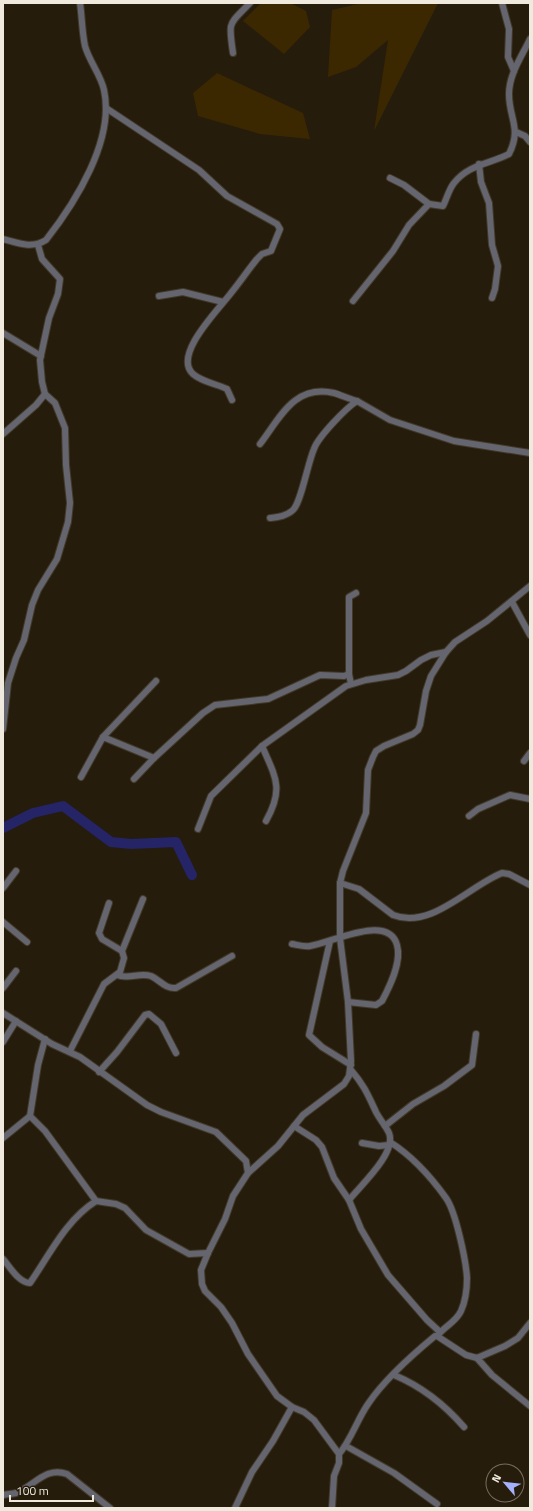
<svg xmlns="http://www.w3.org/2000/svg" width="533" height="1511" font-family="'Titillium Web',sans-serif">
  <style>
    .green { fill: #3b2801 }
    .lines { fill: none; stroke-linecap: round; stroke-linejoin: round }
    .river { stroke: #242466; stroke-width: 10 }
    .minor-casing { stroke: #423929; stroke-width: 8 }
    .minor { stroke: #64656e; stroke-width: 6 }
  </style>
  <rect width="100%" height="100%" fill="#261c0c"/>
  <!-- green -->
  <g class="green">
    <path d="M261,3H290L306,11L310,27L284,54L243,21Z"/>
    <path d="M362,3H438L374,131L388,40L356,67L328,77L332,10Z"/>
    <path d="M217,73L303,113L310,139L260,134L198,116L193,93Z"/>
  </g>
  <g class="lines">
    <!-- river -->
    <path class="river" d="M3,828L33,813L63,806L111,842L131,844L176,842L192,875"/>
    <defs>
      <g id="minor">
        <path d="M502,3L509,29L508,57L514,71"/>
        <path d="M233,53C228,20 229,25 250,3"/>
        <path d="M106,108L199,170L227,196L277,224L280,229L271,251L262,254L257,259C248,270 240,282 231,293C220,308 172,355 193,374C202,382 217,384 227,389L232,400"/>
        <path d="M516,132L525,136L530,142"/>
        <path d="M479,164L481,182L489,203L492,245L498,266L495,289L492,298"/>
        <path d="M390,178L404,185L429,204"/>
        <path d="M3,239C18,243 32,249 46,240C75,203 115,140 104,90C101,75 89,61 85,46C82,32 82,17 80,3"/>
        <path d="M159,296L183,292L223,302"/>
        <path d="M353,301L393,251L409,225L429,204L443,206C447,198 449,189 454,183C469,164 490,164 509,154C522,128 509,119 509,94C509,74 522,56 530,39"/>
        <path d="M3,333L41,356"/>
        <path d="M3,434L36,405L45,394"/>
        <path d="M260,444C280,418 294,384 334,393C341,395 349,399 357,401"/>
        <path d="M270,518C278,517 287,516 293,510C301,503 308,462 314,449C318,437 346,408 357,401L390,420L454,441L530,453"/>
        <path d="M512,602L530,635"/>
        <path d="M351,684L349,674V597L356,593"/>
        <path d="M3,729L8,683L16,658L24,640L32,605L38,590L57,559L68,522L70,503L66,465L65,428L55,403L45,394L42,382L40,360L49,318L58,294L60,279L42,259L38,245"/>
        <path d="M103,737L156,681"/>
        <path d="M262,746C276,778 284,789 266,821"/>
        <path d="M524,761L530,753"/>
        <path d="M81,777L103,737L154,758"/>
        <path d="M134,779L154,758L203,713L215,705L268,699L320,675L344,676L349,674"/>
        <path d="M469,816L478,809L510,795L530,799"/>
        <path d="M198,829L211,796L262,746L346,686L366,680L398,675L406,671L421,660L431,655L446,652"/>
        <path d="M340,883L359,889L393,915C431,930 469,886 502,873L509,874L530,885"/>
        <path d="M3,888L16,871"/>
        <path d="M3,922L27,942"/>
        <path d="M330,941L309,1035L322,1047L351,1065"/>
        <path d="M292,944C298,945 304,947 310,946C331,943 388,913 397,945C402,962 390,986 382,1001L376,1005L348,1002"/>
        <path d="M122,951L143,899"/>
        <path d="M117,975C129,980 139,972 151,976C160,980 165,989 176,988L232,956"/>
        <path d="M3,988L16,971"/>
        <path d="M3,1013L52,1044L80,1057L147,1105L161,1112L216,1132L246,1161L248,1173L233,1196L225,1219L208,1253L201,1270L202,1284L205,1291L221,1307L232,1323L248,1354L277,1396L292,1407L304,1412L314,1420L339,1454V1463L334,1476L332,1508"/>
        <path d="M45,1039L38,1065L30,1116L45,1131L96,1201L116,1204L125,1208L146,1230L189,1254L208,1253"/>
        <path d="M3,1042L16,1021"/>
        <path d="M70,1051L104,984L120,972L124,958L122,951L102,939L99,933L109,903"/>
        <path d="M99,1072L117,1052L145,1015L149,1014L161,1024L176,1053"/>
        <path d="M294,1126L316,1140L322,1147L334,1178L349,1200L361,1229L388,1275L427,1320L440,1332"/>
        <path d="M385,1126L413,1104L444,1086L472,1065L476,1034"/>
        <path d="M3,1138L30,1116"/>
        <path d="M390,1142C412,1156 431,1177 446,1198C456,1212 466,1261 467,1278C467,1288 465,1302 461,1311C456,1322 445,1326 438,1335"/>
        <path d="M362,1143L379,1146L389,1145"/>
        <path d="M248,1173L278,1146L303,1115L344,1084L349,1076L351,1061L348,1002L340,938V883L343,871L366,813L368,770L373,757L376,751L384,746L413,734L418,730L420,725L426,691L431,676L446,652L455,642L487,621L530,586"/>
        <path d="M349,1200C360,1186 397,1153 389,1133C386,1126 380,1120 376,1112C368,1095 364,1085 351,1070"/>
        <path d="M3,1259C10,1267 19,1283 30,1283C50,1254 66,1220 96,1201"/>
        <path d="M477,1358L492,1375L530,1406"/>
        <path d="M394,1375C423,1387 444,1404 464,1427"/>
        <path d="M346,1446L394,1473L437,1504"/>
        <path d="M339,1454C351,1440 357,1420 368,1404C384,1380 412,1355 435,1336H437L466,1355L477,1358L505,1346L518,1338L530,1323"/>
        <path d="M3,1495C7,1494 12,1494 16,1493C34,1486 46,1466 67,1474L110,1508"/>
        <path d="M235,1508L252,1472L273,1441L292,1407"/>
      </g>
    </defs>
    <!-- minor casing -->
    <use href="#minor" class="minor-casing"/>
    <!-- minor -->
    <use href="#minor" class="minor"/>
  </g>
  <!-- border -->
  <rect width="533" height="1511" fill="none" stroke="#efe9de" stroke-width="8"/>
  <!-- north arrow -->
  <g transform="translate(505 1483) rotate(298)"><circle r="19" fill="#261c0c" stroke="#766e60"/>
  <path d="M0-3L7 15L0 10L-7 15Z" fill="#a6b1fc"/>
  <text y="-6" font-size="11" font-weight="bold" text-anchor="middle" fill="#efe9de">N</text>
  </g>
  <!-- scale -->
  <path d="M10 1495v6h83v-6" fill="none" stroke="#efe9de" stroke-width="2"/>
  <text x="16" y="1495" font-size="12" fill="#efe9de" stroke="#261c0c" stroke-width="3" paint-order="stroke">100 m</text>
</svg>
